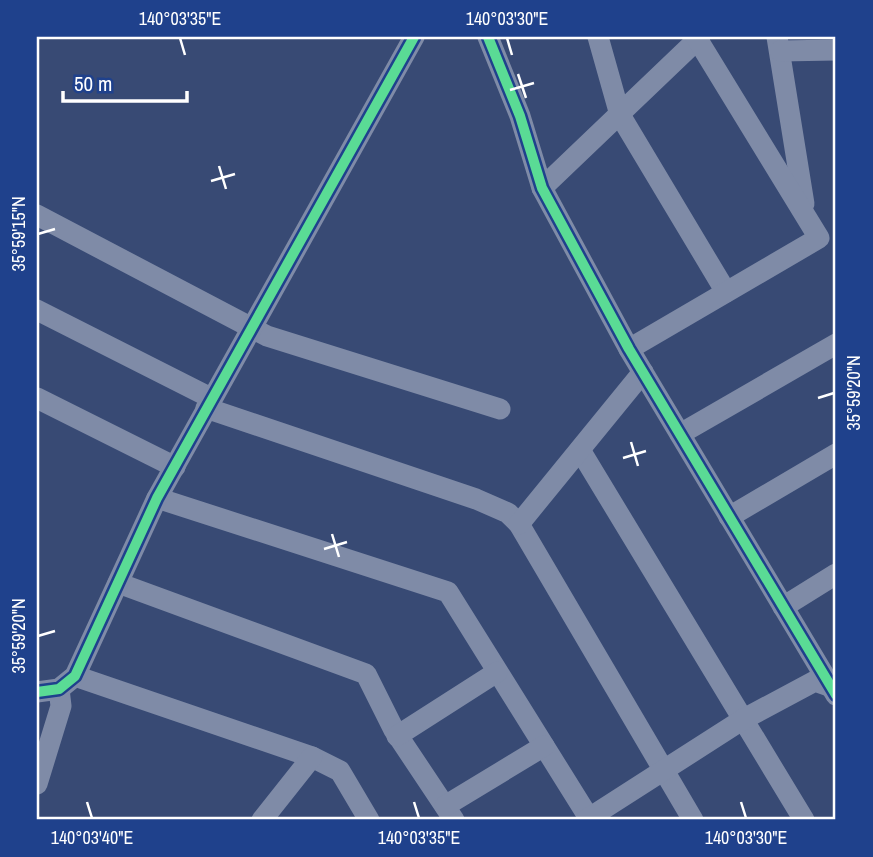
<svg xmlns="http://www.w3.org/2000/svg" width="873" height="857" font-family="'Archivo Narrow',sans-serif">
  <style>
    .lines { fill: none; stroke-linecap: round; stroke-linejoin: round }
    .minor { stroke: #7f8ba7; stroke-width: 21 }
    .cycleway-casing { stroke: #1f418c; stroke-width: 15 }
    .cycleway { stroke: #5adb95; stroke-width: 10 }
    .ticks { fill: none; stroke: #fff; stroke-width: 2.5 }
    .neatline { fill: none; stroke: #fff; stroke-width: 2.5 }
    .ticks-label { font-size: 18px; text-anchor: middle; fill: #fff }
  </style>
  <rect width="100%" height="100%" fill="#384a74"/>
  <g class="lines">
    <!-- minor -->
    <g class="minor">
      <path d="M488,37L520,116L542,188L629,349L836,695"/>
      <path d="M598,37L620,115L726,292"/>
      <path d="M777,37L804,204"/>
      <path d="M780,51L836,50"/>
      <path d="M542,188L700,37"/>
      <path d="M37,215L267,336L500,409"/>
      <path d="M37,310L211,398"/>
      <path d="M629,349L819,238L696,37"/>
      <path d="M37,398L175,467"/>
      <path d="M206,408L476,499L508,513L519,524L693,820"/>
      <path d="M680,434L836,344"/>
      <path d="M580,450L804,820"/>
      <path d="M157,498L448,592L589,818"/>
      <path d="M729,517L836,454"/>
      <path d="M519,524L643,372"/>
      <path d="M118,583L366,674L394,730L454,820"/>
      <path d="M783,607L836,574"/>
      <path d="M75,676L312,757L340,771L369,820"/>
      <path d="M37,692L59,689L75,676L157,498L414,37"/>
      <path d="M397,736L497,672"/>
      <path d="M37,784L61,706L59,689"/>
      <path d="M445,806L544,746"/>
      <path d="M262,820L312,757"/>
      <path d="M586,820L742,720L815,681L832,687"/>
    </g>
    <defs>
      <g id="cycleway">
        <path d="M488,37L520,116L542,188L629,349L836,695"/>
        <path d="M37,692L59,689L75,676L157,498L414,37"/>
      </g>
    </defs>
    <!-- cycleway casing -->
    <use href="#cycleway" class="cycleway-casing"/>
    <!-- cycleway -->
    <use href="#cycleway" class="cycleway"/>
  </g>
  <!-- ticks -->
  <path class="ticks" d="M180,38L185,55M507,38L512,55M518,74L526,98M510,90L534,83M219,166L226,189M211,181L235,174M38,234L55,229M818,398L834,393M631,442L638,466M623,458L646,451M332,534L339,557M324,549L347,542M38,636L55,631M87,802L92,818M414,802L419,818M741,802L746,818"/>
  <!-- border -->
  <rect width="873" height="857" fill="none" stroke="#1f418c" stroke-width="77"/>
  <!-- scale -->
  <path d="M63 91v10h124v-10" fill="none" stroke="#ffffff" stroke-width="3.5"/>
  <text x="74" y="91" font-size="21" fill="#ffffff" stroke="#1f418c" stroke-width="5" paint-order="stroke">50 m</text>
  <rect x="38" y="38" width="796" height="780" class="neatline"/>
  <g class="ticks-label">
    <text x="180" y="25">140°03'35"E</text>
    <text x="507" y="25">140°03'30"E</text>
    <text transform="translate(19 234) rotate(-90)" y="6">35°59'15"N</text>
    <text transform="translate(854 393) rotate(-90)" y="6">35°59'20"N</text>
    <text transform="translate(19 636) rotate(-90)" y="6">35°59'20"N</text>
    <text x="92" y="844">140°03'40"E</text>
    <text x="419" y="844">140°03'35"E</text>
    <text x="746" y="844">140°03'30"E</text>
  </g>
</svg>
